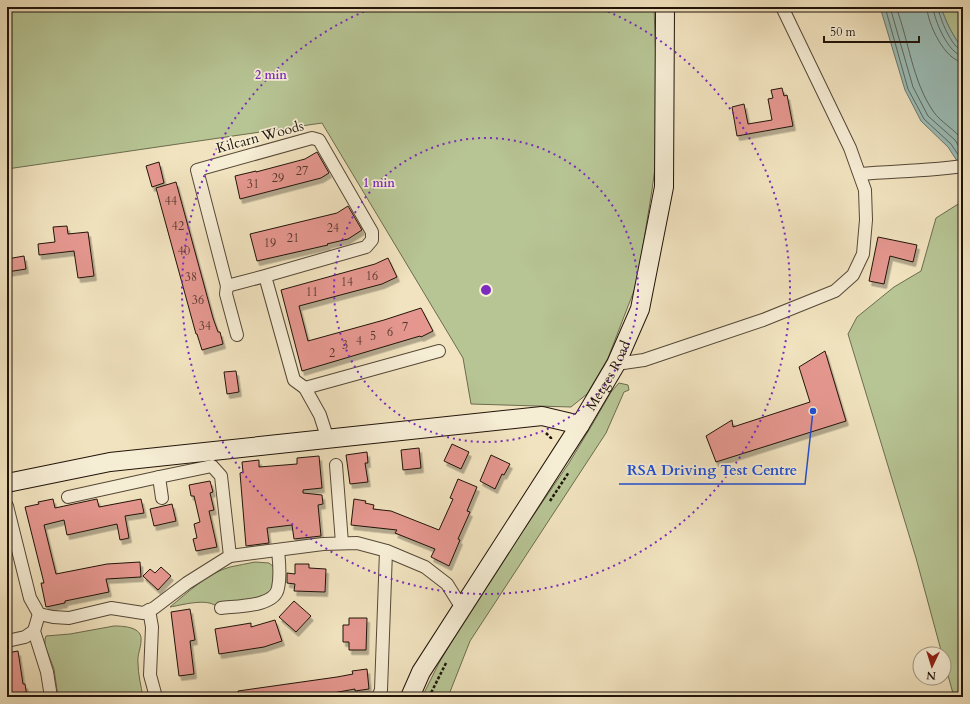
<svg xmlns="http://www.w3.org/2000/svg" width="970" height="704" font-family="Cardo,serif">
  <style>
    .green { fill: #b7c494; stroke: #6c6c4f }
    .water { fill: #9bbdb7; stroke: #6a7972 }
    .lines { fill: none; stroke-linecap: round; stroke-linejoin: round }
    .shore { stroke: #5e6860; stroke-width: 1 }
    .building { fill: #e5978f; stroke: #21140a; filter: url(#shadow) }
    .street-casing { stroke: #554837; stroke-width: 14 }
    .secondary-casing { stroke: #21140a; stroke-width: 20 }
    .path { stroke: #21140a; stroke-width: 2.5; stroke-dasharray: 3 2; stroke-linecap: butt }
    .street { stroke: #f6edd5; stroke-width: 12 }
    .secondary { stroke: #f6edd5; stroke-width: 18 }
    .ring { fill: none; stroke: #7b2cbf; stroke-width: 2; stroke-dasharray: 2 4 }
    .labels { text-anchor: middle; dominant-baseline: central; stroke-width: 3.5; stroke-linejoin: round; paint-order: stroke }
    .number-label { font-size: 12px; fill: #52352b }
    .street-label { font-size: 14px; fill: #21140a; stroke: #f6edd5 }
    .centre { fill: #7b2cbf; stroke: #f6edd5; stroke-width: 2 }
    .ring-label { font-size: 12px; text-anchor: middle; font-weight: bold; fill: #7b2cbf; stroke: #f6edd5; stroke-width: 3.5; stroke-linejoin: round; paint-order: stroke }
    .leader { fill: none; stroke: #1d4ed8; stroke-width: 1.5 }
    .callout-dot { fill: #1d4ed8; stroke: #f6edd5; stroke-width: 1.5 }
    .callout-label { font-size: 15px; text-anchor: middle; font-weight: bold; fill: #1d4ed8; stroke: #f6edd5; stroke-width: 3.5; stroke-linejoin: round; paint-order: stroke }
  </style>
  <defs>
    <filter id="shadow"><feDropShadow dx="2.5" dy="4.5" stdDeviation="0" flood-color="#0004"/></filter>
  </defs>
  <rect width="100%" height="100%" fill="#f1e3bf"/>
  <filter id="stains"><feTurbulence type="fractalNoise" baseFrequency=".005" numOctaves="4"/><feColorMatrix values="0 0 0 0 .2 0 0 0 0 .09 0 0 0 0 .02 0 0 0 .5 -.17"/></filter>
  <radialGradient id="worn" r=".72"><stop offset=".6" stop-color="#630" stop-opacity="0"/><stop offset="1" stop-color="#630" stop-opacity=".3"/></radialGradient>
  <!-- green -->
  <g class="green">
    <path d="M7,7H654L657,94L656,160L652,190L637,283L608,358L587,394L571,407L471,404L463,358L322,123L7,169Z"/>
    <path d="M941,7H963V49C953,36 946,23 941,7Z"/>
    <path d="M963,201V697H954L944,661V654H942L916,558L848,334L857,317L894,287L921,271L936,218Z"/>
    <path d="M619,383L628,385L629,390L624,392L606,433L470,641L448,697H422L439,663L478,597L569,463L592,425L611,392Z"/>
    <path d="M255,562L269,563L274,567V590L267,597L216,606C206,598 182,605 170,607C187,593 208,573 230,567C238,565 247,564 255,562Z"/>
    <path d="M114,626C124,626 143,627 141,641C141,648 137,655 138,663C138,674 141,686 143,697H58L54,669L45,646V639L46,636L70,634Z"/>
  </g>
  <!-- water -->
  <path class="water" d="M880,7H941C946,23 953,36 963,49V170L948,147L921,121L905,90Z"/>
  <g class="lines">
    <!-- shore -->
    <g class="shore">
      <path d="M885,7L908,89L924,119L951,144L961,159"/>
      <path d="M890,7L913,87L928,116L955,140L963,153"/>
      <path d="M896,7C909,41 912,80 933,111C941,123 955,129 963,141"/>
      <path d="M927,7C927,23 945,61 963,62"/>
      <path d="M933,7C934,20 949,55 963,56"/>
      <path d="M938,7C939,17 952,49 963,51"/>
    </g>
  </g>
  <!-- building -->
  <g class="building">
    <path d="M782,88L784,96L787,95L793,126L737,136L732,107L744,104L748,124L772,120L768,99L773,98L771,90Z"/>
    <path d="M317,152L329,173L321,178L240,199L235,176L256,171V172L305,159Z"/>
    <path d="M159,162L164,183L152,187L146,166Z"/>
    <path d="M176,182L213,318L218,332H220L223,344L202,350L197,334H196L156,188Z"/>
    <path d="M348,206L362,230L348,239L327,244L328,245L257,261L250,234L337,213Z"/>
    <path d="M67,226L68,234L88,232L94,276L78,278L74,251L39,255L38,244L55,242L53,227Z"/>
    <path d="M878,237L917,245L913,262L890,256L884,284L869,281Z"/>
    <path d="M24,256L26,269L7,272V259Z"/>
    <path d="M388,258L397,277L382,284L299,306L308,341L384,320L421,308L433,331L421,337L420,336L302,371L281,290L375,264Z"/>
    <path d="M825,351L846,421L716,462L706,436L732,420L733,427L810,402L799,367Z"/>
    <path d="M236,371L239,392L227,394L224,372Z"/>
    <path d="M452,444L469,452L461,469L444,461Z"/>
    <path d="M419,448L421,468L403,470L401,450Z"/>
    <path d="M367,452L368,463H365L368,482L350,484L346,455Z"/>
    <path d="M491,455L510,464L504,475L502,474L495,489L480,481Z"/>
    <path d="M319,456L322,488L303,490V493L322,495L323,504L318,505L321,536L294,539L292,525L267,528L269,543L246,546L240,473L243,472L242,462L259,460V467L297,464V458Z"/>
    <path d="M458,479L477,487L467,511L470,512L458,539L460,540L449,566L431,557L435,549L395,533L397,530L351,525L354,499L366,501L365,503L374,505L373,509L391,511L439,530L453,499L450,498Z"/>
    <path d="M210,481L213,492L210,493L214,510L209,511L217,547L196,551L193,539L197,538L194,524L200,522L194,496H191L189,485Z"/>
    <path d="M53,499L55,508L97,499L99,507L141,499L144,513L125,516L129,538L120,540L117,524L67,535L64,520L44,525L56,574L107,564L140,562L141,577L106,579L109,592L65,601V603L46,607L41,583H44L25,507L39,504L38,502Z"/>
    <path d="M172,504L176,521L154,526L150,509Z"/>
    <path d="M295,564H309V568L326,569L325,592L294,591L295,584L287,583V573L295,574Z"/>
    <path d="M161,567L171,576L158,590L143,576L150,569L155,573Z"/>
    <path d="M294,601L311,616L296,632L279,617Z"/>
    <path d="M190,609L195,640L190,641L194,674L179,676L171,612Z"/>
    <path d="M349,618H367L366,650H349V642H343V625H349Z"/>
    <path d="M275,620L282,641L264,647L219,654L215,629L251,623V627Z"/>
    <path d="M18,651L23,684H25L27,697H7V653Z"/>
    <path d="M367,669L369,689L355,691V689L311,697H238V691L337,677L353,674L352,671Z"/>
  </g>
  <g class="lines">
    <defs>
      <g id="street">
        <path d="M860,174C894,171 929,171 963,166"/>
        <path d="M265,276L227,286L197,170L312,138L319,140L372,232V240L366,247L265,276L294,380L305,388"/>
        <path d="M227,286L226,294L237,335"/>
        <path d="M616,364L644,360L763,320L835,291L853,275L863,254L866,220L865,190L850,148L782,7"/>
        <path d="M328,440L320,415L305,388L439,351"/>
        <path d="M336,465L342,543"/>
        <path d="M159,477L162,498"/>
        <path d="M7,506L30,598L39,614L53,617L69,618L111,608L143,613L154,608L187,583L230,556L221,476L212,466L159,477L68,497"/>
        <path d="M230,556L323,544L357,543L387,551L425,567L447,584L462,608"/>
        <path d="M221,608C236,606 275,607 278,588C281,575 279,562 278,550"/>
        <path d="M149,610L152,627L150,675L156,697"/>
        <path d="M39,614L34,631L47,672L51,697"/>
        <path d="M7,641L25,637L34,631"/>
        <path d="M378,697L381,690L386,551"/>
      </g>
      <g id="secondary">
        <path d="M7,483L110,462L542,416L580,425"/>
        <path id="s1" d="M410,697L421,672L580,425L616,364L640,309L664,187L665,7"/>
      </g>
    </defs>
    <!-- street casing -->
    <use href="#street" class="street-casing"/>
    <!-- secondary casing -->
    <use href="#secondary" class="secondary-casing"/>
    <!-- path -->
    <g class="path">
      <path d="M546,433L551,438V441"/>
      <path d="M550,501L569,472"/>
      <path d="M429,697L446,663"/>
    </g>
    <!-- street -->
    <use href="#street" class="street"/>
    <!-- secondary -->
    <use href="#secondary" class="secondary"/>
  </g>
  <!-- distance rings -->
  <g class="ring">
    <circle cx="486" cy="290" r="152"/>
    <path d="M597 7A304 304 0 1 1 375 7"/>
  </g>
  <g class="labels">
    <!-- number labels -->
    <g class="number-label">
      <text x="302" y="171">27</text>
      <text x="278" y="178">29</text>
      <text x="253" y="184">31</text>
      <text x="171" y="201">44</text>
      <text x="178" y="226">42</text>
      <text x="333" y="228">24</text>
      <text x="293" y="238">21</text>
      <text x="270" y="243">19</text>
      <text x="184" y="251">40</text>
      <text x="372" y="276">16</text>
      <text x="191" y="277">38</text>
      <text x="347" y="282">14</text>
      <text x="312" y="292">11</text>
      <text x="198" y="300">36</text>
      <text x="205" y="326">34</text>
      <text x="405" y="327">7</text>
      <text x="390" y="332">6</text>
      <text x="373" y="336">5</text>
      <text x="359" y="341">4</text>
      <text x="345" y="345">3</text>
      <text x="332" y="353">2</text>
    </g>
    <!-- street labels -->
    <g class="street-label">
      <text transform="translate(260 137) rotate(-15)">Kilcarn Woods</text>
      <text stroke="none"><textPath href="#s1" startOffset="378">Metges Road</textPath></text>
    </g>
  </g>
  <circle cx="486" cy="290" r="6" class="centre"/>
  <g class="ring-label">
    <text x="271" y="79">2 min</text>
    <text x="379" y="187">1 min</text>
  </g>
  <!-- callouts -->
  <path class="leader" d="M813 411L805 484H619"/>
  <circle class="callout-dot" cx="813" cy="411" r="4"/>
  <g class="callout-label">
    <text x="712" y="475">RSA Driving Test Centre</text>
  </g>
  <!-- margin -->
  <rect width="970" height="704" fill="none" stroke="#f1e3bf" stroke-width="24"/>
  <rect x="8" y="8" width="954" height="688" fill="none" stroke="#21140a" stroke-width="2"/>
  <rect x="12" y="12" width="946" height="680" fill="none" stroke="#21140a"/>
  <!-- north arrow -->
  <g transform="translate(932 666) rotate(184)"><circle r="19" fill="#f6edd5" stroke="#a19684"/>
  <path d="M0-3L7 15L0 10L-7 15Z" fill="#8f2418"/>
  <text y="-6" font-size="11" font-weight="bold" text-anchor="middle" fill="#21140a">N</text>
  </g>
  <!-- scale -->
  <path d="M824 36v6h95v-6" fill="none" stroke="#21140a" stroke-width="2"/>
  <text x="830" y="36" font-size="12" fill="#21140a" stroke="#f6edd5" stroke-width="3" paint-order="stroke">50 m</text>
  <rect width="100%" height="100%" filter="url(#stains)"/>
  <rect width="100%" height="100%" fill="url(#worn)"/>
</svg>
